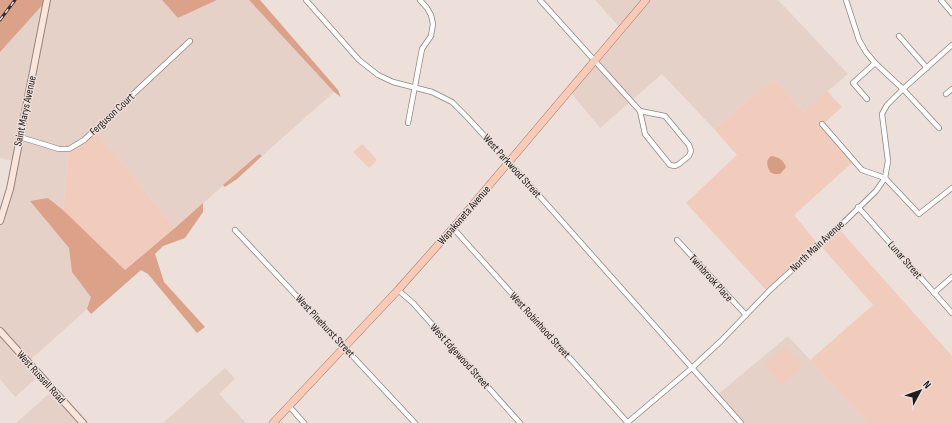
<svg xmlns="http://www.w3.org/2000/svg" width="952" height="423" font-family="'Sofia Sans Condensed',sans-serif">
  <style>
    .built { fill: #e6d1c8 }
    .green { fill: #f1cbbc }
    .forest { fill: #dca189 }
    .water { fill: #d79c84 }
    .lines { fill: none; stroke-linecap: round; stroke-linejoin: round }
    .minor-casing { stroke: #918580; stroke-width: 6 }
    .secondary-casing { stroke: #918580; stroke-width: 8 }
    .primary-casing { stroke: #a97662; stroke-width: 8 }
    .minor { stroke: #fff; stroke-width: 4.5 }
    .secondary { stroke: #fbe5db; stroke-width: 6 }
    .primary { stroke: #f8cab8; stroke-width: 7 }
    .rail-casing { stroke: #36312e; stroke-width: 3 }
    .rail { stroke: #eddfda; stroke-width: 1.5; stroke-dasharray: 4.5; stroke-linecap: butt }
    .labels { text-anchor: middle; dominant-baseline: central; stroke-width: 3; stroke-linejoin: round; paint-order: stroke }
    .street-label { font-size: 11px; fill: #201c1a; stroke: #eddfda }
  </style>
  <rect width="100%" height="100%" fill="#eddfda"/>
  <!-- built -->
  <g class="built">
    <path d="M47,0H162L178,18L217,0H249L334,92L262,156L259,154L175,228L95,130L69,149L63,210L48,198L30,201L69,248L72,272L92,297L87,309L28,362L40,375L15,397L0,379V221L14,161L0,158V52Z"/>
    <path d="M595,0H778L848,74L803,112L774,79L714,129L662,74L600,128L569,90L621,29Z"/>
    <path d="M788,336L810,360L868,423H741L717,395Z"/>
    <path d="M225,368L235,379L219,394L246,423H163Z"/>
    <path d="M53,390L83,423H16Z"/>
  </g>
  <!-- green -->
  <g class="green">
    <path d="M774,79L803,112L827,91L842,107L823,124L854,161L794,215L819,245L838,228L952,356V423H868L810,360L873,305L820,245L768,292L686,203L737,155L714,129Z"/>
    <path d="M95,130L175,228L125,270L63,210L69,149Z"/>
    <path d="M362,144L377,160L369,168L353,152Z"/>
    <path d="M785,347L803,367L782,385L765,365Z"/>
  </g>
  <!-- forest -->
  <g class="forest">
    <path d="M0,0H47L0,52Z"/>
    <path d="M162,0H217L178,18Z"/>
    <path d="M249,0H260L338,90L341,97L334,92Z"/>
    <path d="M259,154L262,156L237,179L225,187L223,185Z"/>
    <path d="M48,198L63,210L125,270L175,228L203,203V212L185,238L163,246L155,254L164,282L205,327L197,333L148,274L141,270L91,314L87,309L91,297L72,272L69,248L30,201Z"/>
  </g>
  <!-- water -->
  <path class="water" d="M771,156C779,157 783,160 786,167L780,174H774L770,172C767,166 765,161 771,156Z"/>
  <g class="lines">
    <defs>
      <g id="minor">
        <path d="M306,0L359,60L378,75L393,82L432,92L452,102L467,117L527,182L741,423"/>
        <path d="M540,0L640,111L645,134L670,165L675,166L679,164L689,156L691,151L689,145L665,116L640,111"/>
        <path d="M846,0L859,40L866,52L875,63L903,89L939,128"/>
        <path d="M941,0L952,13"/>
        <path d="M899,36L927,68"/>
        <path d="M946,94L952,89"/>
        <path d="M867,99L853,83L875,63"/>
        <path d="M408,123L422,49L431,36L433,24L431,15L427,8L420,0"/>
        <path d="M822,124L862,170L885,178L919,214L952,188"/>
        <path d="M20,137L59,149H69L84,140L190,41"/>
        <path d="M858,207L952,313"/>
        <path d="M453,228L628,423"/>
        <path d="M235,230L415,423"/>
        <path d="M677,240L746,315"/>
        <path d="M398,290L413,303L520,423"/>
        <path d="M934,293L952,277"/>
        <path d="M289,406L304,423"/>
        <path d="M627,423L693,367L721,341L770,290L838,228L876,191L885,178L888,161L882,114L887,105L903,89L952,45"/>
      </g>
      <g id="secondary">
        <path d="M0,221L10,189L47,0"/>
        <path d="M0,331L83,423"/>
      </g>
      <path id="primary" d="M273,423L398,290L453,228L646,0"/>
    </defs>
    <!-- minor casing -->
    <use href="#minor" class="minor-casing"/>
    <!-- secondary casing -->
    <use href="#secondary" class="secondary-casing"/>
    <!-- primary casing -->
    <use href="#primary" class="primary-casing"/>
    <!-- minor -->
    <use href="#minor" class="minor"/>
    <!-- secondary -->
    <use href="#secondary" class="secondary"/>
    <!-- primary -->
    <use href="#primary" class="primary"/>
    <defs>
      <path id="rail" d="M0,20L15,0"/>
    </defs>
    <!-- rail casing -->
    <use href="#rail" class="rail-casing"/>
    <!-- rail -->
    <use href="#rail" class="rail"/>
  </g>
  <g class="labels">
    <!-- street labels -->
    <g class="street-label">
      <text transform="translate(25 111) rotate(-78)">Saint Marys Avenue</text>
      <text transform="translate(112 114) rotate(-43)">Ferguson Court</text>
      <text transform="translate(512 166) rotate(48)">West Parkwood Street</text>
      <text transform="translate(464 215) rotate(-49)">Wapakoneta Avenue</text>
      <text transform="translate(817 246) rotate(-43)">North Main Avenue</text>
      <text transform="translate(905 260) rotate(49)">Lunar Street</text>
      <text transform="translate(711 278) rotate(48)">Twinbrook Place</text>
      <text transform="translate(540 325) rotate(48)">West Robinhood Street</text>
      <text transform="translate(325 326) rotate(47)">West Pinehurst Street</text>
      <text transform="translate(460 356) rotate(48)">West Edgewood Street</text>
      <text transform="translate(41 377) rotate(48)">West Russell Road</text>
    </g>
  </g>
  <!-- north arrow -->
  <g transform="translate(920 391) rotate(49)" stroke="#eddfda" stroke-width="3" paint-order="stroke">
  <path d="M0-3L7 15L0 10L-7 15Z" fill="#201c1a"/>
  <text y="-6" font-size="11" font-weight="bold" text-anchor="middle" fill="#201c1a">N</text>
  </g>
</svg>
